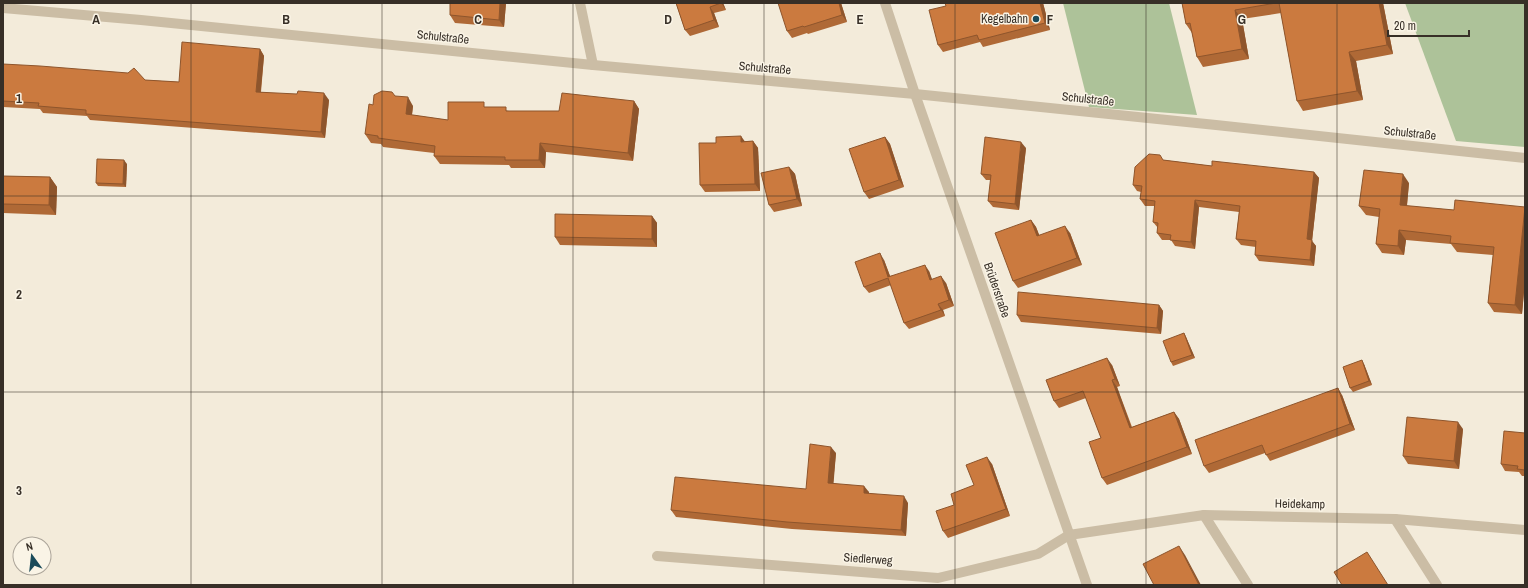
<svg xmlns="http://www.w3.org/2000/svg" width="1528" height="588" font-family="'Archivo Narrow',sans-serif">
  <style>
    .green { fill: #adc299 }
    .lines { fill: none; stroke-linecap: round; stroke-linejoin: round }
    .minor { stroke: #cbbda5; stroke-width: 10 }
    .wall { fill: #af6936 }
    .shaded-wall { fill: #8e552c }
    .building { fill: #cb7a3f; stroke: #8e552c }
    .grid { fill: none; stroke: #372f27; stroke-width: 1; stroke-opacity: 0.55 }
    .poi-dot { fill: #1b4b5a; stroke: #faf4e6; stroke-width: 1.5 }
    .labels { text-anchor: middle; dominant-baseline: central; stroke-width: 3; stroke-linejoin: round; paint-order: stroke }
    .poi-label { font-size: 12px; fill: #372f27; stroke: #faf4e6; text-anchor: end }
    .street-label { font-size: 12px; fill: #372f27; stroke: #faf4e6 }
    .grid-label { font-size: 13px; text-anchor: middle; font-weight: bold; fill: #372f27; stroke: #faf4e6; stroke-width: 3; stroke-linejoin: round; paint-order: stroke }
  </style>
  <rect width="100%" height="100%" fill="#f3ebda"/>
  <!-- green -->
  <g class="green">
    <path d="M1063,3H1169L1197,115L1089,107Z"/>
    <path d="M1405,3H1525V147L1456,141Z"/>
  </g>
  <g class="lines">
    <!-- minor -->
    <g class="minor">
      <path d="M580,3L593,65"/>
      <path d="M885,3L915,94L1087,585"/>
      <path d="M3,8L141,20L593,65L915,94L1216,125L1525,158"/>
      <path d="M1204,515L1248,585"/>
      <path d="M1395,519L1437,585"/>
      <path d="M657,556L938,578L1038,554L1069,535L1204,515L1395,519L1525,530"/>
    </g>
  </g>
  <!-- wall -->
  <g class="wall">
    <path d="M450,3H506L504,27L455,23L450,15Z"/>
    <path d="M676,3H723L726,10L714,13L719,27L690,36L685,30Z"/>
    <path d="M841,3L847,22L808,34L807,33L792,38L787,31Z"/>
    <path d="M945,3H1043L1050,30L983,47L980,42L943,52L938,45L946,6Z"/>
    <path d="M1182,3H1383L1393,54L1356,61L1363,100L1303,111L1297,101L1281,13L1242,19L1249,59L1203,67L1197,57L1192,33L1186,24Z"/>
    <path d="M260,49L264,56L261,92L329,100L325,138L90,120L87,116L43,113L40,109L3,107V64L145,80L179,82Z"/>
    <path d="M395,96L413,106L412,115L448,120L487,107L509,111H559L634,101L639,109L633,161L546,152L545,168H511L509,165L440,164L434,156V153L383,147L381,144L371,143L365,134L373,105Z"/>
    <path d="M885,137L890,144L904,187L869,199L864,192Z"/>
    <path d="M745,141H753L758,148L760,191L705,192L700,185Z"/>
    <path d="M1026,148L1019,210L993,207L988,201L991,180H986L981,174Z"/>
    <path d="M1163,160L1212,166L1314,172L1319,178L1312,241L1316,246L1314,266L1259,261L1255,255L1256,247L1241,245L1236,239L1239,212L1199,207L1195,249L1175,246L1171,240H1162L1157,233L1158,228L1153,222L1155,206H1145L1140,199L1141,192L1137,191L1133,185Z"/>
    <path d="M127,164L126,187L98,186L96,183Z"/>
    <path d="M789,167L795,174L802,206L774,212L769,205Z"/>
    <path d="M3,176L50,177L57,187L56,215L3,213Z"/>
    <path d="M1409,183L1407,206L1454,210L1525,207V281L1522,314L1494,312L1488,303L1493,255L1457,252L1451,244L1406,240L1404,255L1382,253L1376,244L1379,217L1366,215L1359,206Z"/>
    <path d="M652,216L657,223V247L560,245L555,237Z"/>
    <path d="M1031,220L1036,227L1039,235L1070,233L1082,265L1018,288L1013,281Z"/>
    <path d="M884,260L890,276L929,271L932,280L946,283L954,306L943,310L945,316L909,329L904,323L891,285L869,293L864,287Z"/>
    <path d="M1159,305L1163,311L1161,334L1021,322L1017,315Z"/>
    <path d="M1184,333L1186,337L1195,358L1173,366L1171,362Z"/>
    <path d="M1364,364L1372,385L1353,392L1350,388Z"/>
    <path d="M1112,365L1120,386L1117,387L1132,427L1174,412L1179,419L1192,454L1107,485L1102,478L1101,438L1086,398L1059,408L1054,401Z"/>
    <path d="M1342,395L1355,430L1270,461L1265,453L1209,473L1204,466Z"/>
    <path d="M1463,429L1459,469L1408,464L1403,456Z"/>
    <path d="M1525,433V476H1522L1519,472L1505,471L1501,464Z"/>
    <path d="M836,453L833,483L869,492V494L908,503L906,536L792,529L676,517L671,510L806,489Z"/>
    <path d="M992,464L1010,516L948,538L943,531L954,505L974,485Z"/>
  </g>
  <!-- shaded-wall -->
  <g class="shaded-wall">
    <path d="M500,3H506L504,27L499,20Z"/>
    <path d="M721,3H723L726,10Z"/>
    <path d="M839,3H841L847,22L842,15Z"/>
    <path d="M1040,3H1043L1050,30L1045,23Z"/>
    <path d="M1379,3H1383L1393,54L1387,45Z"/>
    <path d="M710,7L714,13L719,27L714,20Z"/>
    <path d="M1235,10L1242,19L1249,59L1242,49Z"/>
    <path d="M260,49L264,56L260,98L256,92Z"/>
    <path d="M1349,52L1356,61L1363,100L1357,91Z"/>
    <path d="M324,93L329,100L325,138L321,132Z"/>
    <path d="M408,97L413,106L411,122L406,114Z"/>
    <path d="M634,101L639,109L633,161L628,153Z"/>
    <path d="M741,136L746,143L741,142Z"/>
    <path d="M885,137L890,144L904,187L899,180Z"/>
    <path d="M753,141L758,148L760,191L755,184Z"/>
    <path d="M1021,142L1026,148L1019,210L1015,204Z"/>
    <path d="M540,143L546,152L545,168L539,160Z"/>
    <path d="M124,160L127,164L126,187L123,184Z"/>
    <path d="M789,167L795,174L802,206L797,199Z"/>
    <path d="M1314,172L1319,178L1312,241L1316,246L1314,266L1310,260L1307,239Z"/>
    <path d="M1403,174L1409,183L1406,214L1400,205Z"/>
    <path d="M50,177L57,187L56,215L49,205Z"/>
    <path d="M1195,200L1199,207L1195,249L1191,242Z"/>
    <path d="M1525,208V281L1522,314L1515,305Z"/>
    <path d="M652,216L657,223V247L652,239Z"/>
    <path d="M1031,220L1036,227L1042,242L1037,236Z"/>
    <path d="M1065,226L1070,233L1082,265L1077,258Z"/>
    <path d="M1399,230L1406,240L1404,255L1398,246Z"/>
    <path d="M880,253L884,260L893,284L888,277Z"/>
    <path d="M925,265L929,271L935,287L930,280Z"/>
    <path d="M941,276L946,283L954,306L949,300Z"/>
    <path d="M938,304L943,310L945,316L941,310Z"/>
    <path d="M1159,305L1163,311L1161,334L1157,328Z"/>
    <path d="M1184,333L1186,337L1195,358L1192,355Z"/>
    <path d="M1107,358L1112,365L1120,386L1115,379Z"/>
    <path d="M1362,360L1364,364L1372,385L1369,381Z"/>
    <path d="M1112,380L1117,387L1134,435L1130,428Z"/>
    <path d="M1338,388L1342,395L1355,430L1350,424Z"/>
    <path d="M1174,412L1179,419L1192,454L1187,447Z"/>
    <path d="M1458,422L1463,429L1459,469L1454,461Z"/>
    <path d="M831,447L836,453L833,490L828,483Z"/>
    <path d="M987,457L992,464L1010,516L1006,509Z"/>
    <path d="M864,486L869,492V500L864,493Z"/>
    <path d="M904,496L908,503L906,536L901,530Z"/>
    <path d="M1179,546L1185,555L1201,585H1199Z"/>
  </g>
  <!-- building -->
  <g class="building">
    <path d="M450,3H500L499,20L450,15Z"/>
    <path d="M676,3H721L710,7L714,20L685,30Z"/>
    <path d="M778,3H839L842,15L804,27L803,26L787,31Z"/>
    <path d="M945,3H1040L1045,23L979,40L977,35L938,45L929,10L946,6Z"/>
    <path d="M1182,3H1276L1235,10L1242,49L1197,57L1190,23L1186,24Z"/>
    <path d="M1279,3H1379L1387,45L1349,52L1357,91L1297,101Z"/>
    <path d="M182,42L260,49L256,92L297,94L298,91L324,93L321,132L86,114V110L38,106L39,103L3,101V64L40,66L128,73L134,68L145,80L179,82Z"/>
    <path d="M382,91L392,92L395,96L408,97L406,114L448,120V102H484V107H506V111H559L562,93L634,101L628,153L540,143L539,160H505V157L434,156L435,146L378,138V136L365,134L369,104L373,105L374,95Z"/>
    <path d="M741,136V142L753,141L755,184L700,185L699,143H716V137Z"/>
    <path d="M885,137L899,180L864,192L849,149Z"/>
    <path d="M985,137L1021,142L1015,204L988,201L991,175L981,174Z"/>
    <path d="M1149,154L1160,155L1163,160L1212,166V161L1314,172L1307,239L1312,240L1310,260L1255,255L1256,241L1236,239L1240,206L1195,200L1191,242L1170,240L1171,235L1157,233L1158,223L1153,222L1155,201L1140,199L1142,186L1133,185L1135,167Z"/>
    <path d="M97,159L124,160L123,184L96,183Z"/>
    <path d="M789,167L797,199L769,205L761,173Z"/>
    <path d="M1364,170L1403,174L1400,205L1454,210L1455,200L1525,207L1515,305L1488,303L1494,247L1450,243L1451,236L1399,230L1398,246L1376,244L1380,209L1359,206Z"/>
    <path d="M3,176L50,177L49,205L3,204Z"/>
    <path d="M555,214L652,216V239L555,237Z"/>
    <path d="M1031,220L1037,236L1065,226L1077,258L1013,281L995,233Z"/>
    <path d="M880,253L888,277L925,265L930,280L941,276L949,300L938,304L941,310L904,323L888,278L864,287L855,262Z"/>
    <path d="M1018,292L1159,305L1157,328L1017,315Z"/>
    <path d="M1184,333L1192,355L1171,362L1163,341Z"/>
    <path d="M1107,358L1115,379L1112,380L1130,428L1174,412L1187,447L1102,478L1089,442L1101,438L1083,391L1054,401L1046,380Z"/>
    <path d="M1362,360L1369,381L1350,388L1343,367Z"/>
    <path d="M1338,388L1350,424L1266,455L1262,445L1204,466L1195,440Z"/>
    <path d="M1407,417L1458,422L1454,461L1403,456Z"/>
    <path d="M1504,431L1525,433V470L1517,469L1518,466L1501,464Z"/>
    <path d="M810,444L831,447L828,483L864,486V493L904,496L901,530L787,522L671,510L675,477L806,489Z"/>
    <path d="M987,457L1006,509L943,531L936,511L954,505L951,494L974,485L966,465Z"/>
    <path d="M1179,546L1199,585H1154L1143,564Z"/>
    <path d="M1367,552L1388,585H1342L1334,572Z"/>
  </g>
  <!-- grid -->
  <path class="grid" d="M191,3V585M382,3V585M573,3V585M764,3V585M955,3V585M1146,3V585M1337,3V585M3,196H1525M3,392H1525"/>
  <!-- markers -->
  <circle class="poi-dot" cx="1036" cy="19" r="4"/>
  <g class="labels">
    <!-- poi labels -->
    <g class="poi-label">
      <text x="1028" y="19">Kegelbahn</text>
    </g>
    <!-- street labels -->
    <g class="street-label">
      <text transform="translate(443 37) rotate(6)">Schulstraße</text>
      <text transform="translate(765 68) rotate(5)">Schulstraße</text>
      <text transform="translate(1088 99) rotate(6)">Schulstraße</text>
      <text transform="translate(1410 133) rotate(6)">Schulstraße</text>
      <text transform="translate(997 290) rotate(71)">Brüderstraße</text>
      <text transform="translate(1300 504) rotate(1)">Heidekamp</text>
      <text transform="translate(868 559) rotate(4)">Siedlerweg</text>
    </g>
  </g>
  <g class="grid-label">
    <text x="96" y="24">A</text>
    <text x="286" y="24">B</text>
    <text x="478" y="24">C</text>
    <text x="668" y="24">D</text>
    <text x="860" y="24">E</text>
    <text x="1050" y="24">F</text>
    <text x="1242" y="24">G</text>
    <text x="19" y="103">1</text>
    <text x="19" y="299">2</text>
    <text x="19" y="495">3</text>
  </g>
  <!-- border -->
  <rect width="1528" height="588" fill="none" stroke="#372f27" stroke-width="8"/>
  <!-- north arrow -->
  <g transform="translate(32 556) rotate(345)"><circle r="19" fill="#faf4e6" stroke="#aca59a"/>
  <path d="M0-3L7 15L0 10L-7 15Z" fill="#1b4b5a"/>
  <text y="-6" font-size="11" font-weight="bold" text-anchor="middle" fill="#372f27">N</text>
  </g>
  <!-- scale -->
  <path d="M1388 30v6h81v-6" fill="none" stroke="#372f27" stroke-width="2"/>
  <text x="1394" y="30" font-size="12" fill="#372f27" stroke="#faf4e6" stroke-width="3" paint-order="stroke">20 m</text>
</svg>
